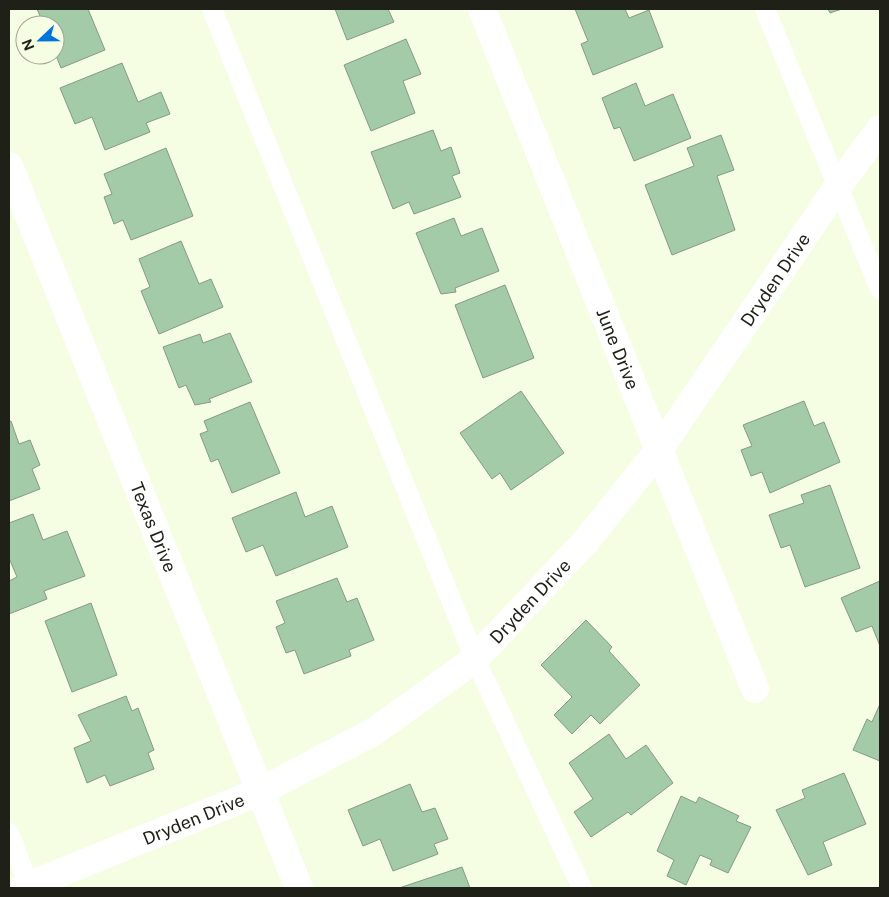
<svg xmlns="http://www.w3.org/2000/svg" width="889" height="897" font-family="'Public Sans',sans-serif">
  <style>
    .building { fill: #a3cba7; stroke: #859a87 }
    .lines { fill: none; stroke-linecap: round; stroke-linejoin: round }
    .service { stroke: #fff; stroke-width: 20 }
    .minor { stroke: #fff; stroke-width: 28 }
    .labels { text-anchor: middle; dominant-baseline: central; stroke-width: 4; stroke-linejoin: round; paint-order: stroke }
    .street-label { font-size: 18px; fill: #1f2118; stroke: #f5fee3 }
  </style>
  <rect width="100%" height="100%" fill="#f5fee3"/>
  <!-- building -->
  <g class="building">
    <path d="M37,9H88L105,50L61,68L55,53V25H44Z"/>
    <path d="M335,9H388L394,22L347,40Z"/>
    <path d="M575,9H625L629,18L649,10L663,47L593,75L581,44L588,41Z"/>
    <path d="M828,9H842L830,13Z"/>
    <path d="M406,39L421,74L403,81L415,113L371,131L344,65Z"/>
    <path d="M122,63L138,102L161,92L170,114L146,123L150,132L105,150L92,117L75,124L60,88Z"/>
    <path d="M636,83L645,106L673,94L691,138L634,161L620,127L614,129L602,98Z"/>
    <path d="M433,130L441,151L451,147L460,173L452,176L461,197L414,214L409,202L393,209L371,152Z"/>
    <path d="M721,135L734,170L717,176L735,230L672,255L645,185L694,166L687,148Z"/>
    <path d="M166,148L193,216L131,240L123,220L114,224L104,197L112,194L104,174Z"/>
    <path d="M454,218L461,236L482,228L499,271L455,288L456,292L441,294L416,233Z"/>
    <path d="M181,241L199,284L211,279L223,307L159,334L141,291L150,287L139,259Z"/>
    <path d="M505,285L534,358L483,378L455,305Z"/>
    <path d="M230,333L252,382L209,399L211,402L195,405L186,385L179,388L163,347L200,334L203,343Z"/>
    <path d="M521,391L564,453L511,490L500,473L492,479L460,433Z"/>
    <path d="M804,401L814,426L824,422L840,462L770,493L762,472L751,476L741,450L752,446L743,425Z"/>
    <path d="M250,402L280,473L232,493L218,459L211,462L200,434L208,431L204,421Z"/>
    <path d="M11,421L19,444L30,440L40,465L32,469L40,489L9,501V422Z"/>
    <path d="M830,485L860,568L805,587L790,545L781,548L769,515L804,503L801,495Z"/>
    <path d="M296,492L305,517L332,506L348,547L276,576L263,545L246,552L232,518Z"/>
    <path d="M33,514L43,540L67,531L85,576L44,591L47,599L9,614V581L17,577L9,558V523Z"/>
    <path d="M337,578L347,602L357,598L374,640L349,650L351,656L304,674L295,650L286,653L276,627L285,623L276,601Z"/>
    <path d="M880,581V646L872,626L856,632L841,598Z"/>
    <path d="M91,603L117,675L72,692L45,621Z"/>
    <path d="M586,620L612,647L609,651L640,685L600,724L591,715L572,734L554,715L572,697L541,665Z"/>
    <path d="M126,696L132,711L138,708L154,750L148,753L154,769L110,786L105,775L87,783L74,748L91,741L78,715Z"/>
    <path d="M880,704V761L853,750L867,719L872,722Z"/>
    <path d="M609,734L626,759L646,745L673,783L631,815L628,812L591,837L574,812L593,799L569,763Z"/>
    <path d="M844,773L866,824L823,842L832,865L808,875L776,810L805,798L802,790Z"/>
    <path d="M410,784L422,812L435,808L448,839L434,844L438,854L393,871L380,839L363,846L348,810Z"/>
    <path d="M681,796L696,803L699,797L739,816L736,821L751,827L728,873L710,865L712,860L700,855L686,885L667,876L674,860L657,851Z"/>
    <path d="M462,867L470,888H399Z"/>
  </g>
  <g class="lines">
    <!-- service -->
    <g class="service">
      <path d="M212,9L475,659L582,888"/>
      <path d="M765,9L880,289"/>
      <path d="M9,833L30,888"/>
    </g>
    <!-- minor -->
    <g class="minor">
      <path id="s1" d="M482,9L755,689"/>
      <path id="s2" d="M9,166L299,888"/>
      <path id="s3" d="M23,888L261,791L375,731L475,659L586,541L659,450L839,185L880,129"/>
    </g>
  </g>
  <g class="labels">
    <!-- street labels -->
    <g class="street-label">
      <text stroke="none"><textPath href="#s3" startOffset="994">Dryden Drive</textPath></text>
      <text stroke="none"><textPath href="#s1" startOffset="366">June Drive</textPath></text>
      <text stroke="none"><textPath href="#s2" startOffset="389">Texas Drive</textPath></text>
      <text stroke="none"><textPath href="#s3" startOffset="589">Dryden Drive</textPath></text>
      <text stroke="none"><textPath href="#s3" startOffset="184">Dryden Drive</textPath></text>
    </g>
  </g>
  <!-- border -->
  <rect width="889" height="897" fill="none" stroke="#1f2118" stroke-width="20"/>
  <!-- north arrow -->
  <g transform="translate(40 40) rotate(248)"><circle r="24" fill="#f5fee3" stroke="#9fa692"/>
  <path d="M0-4L9 19L0 12L-9 19Z" fill="#0074db"/>
  <text y="-8" font-size="14" font-weight="bold" text-anchor="middle" fill="#1f2118">N</text>
  </g>
</svg>
